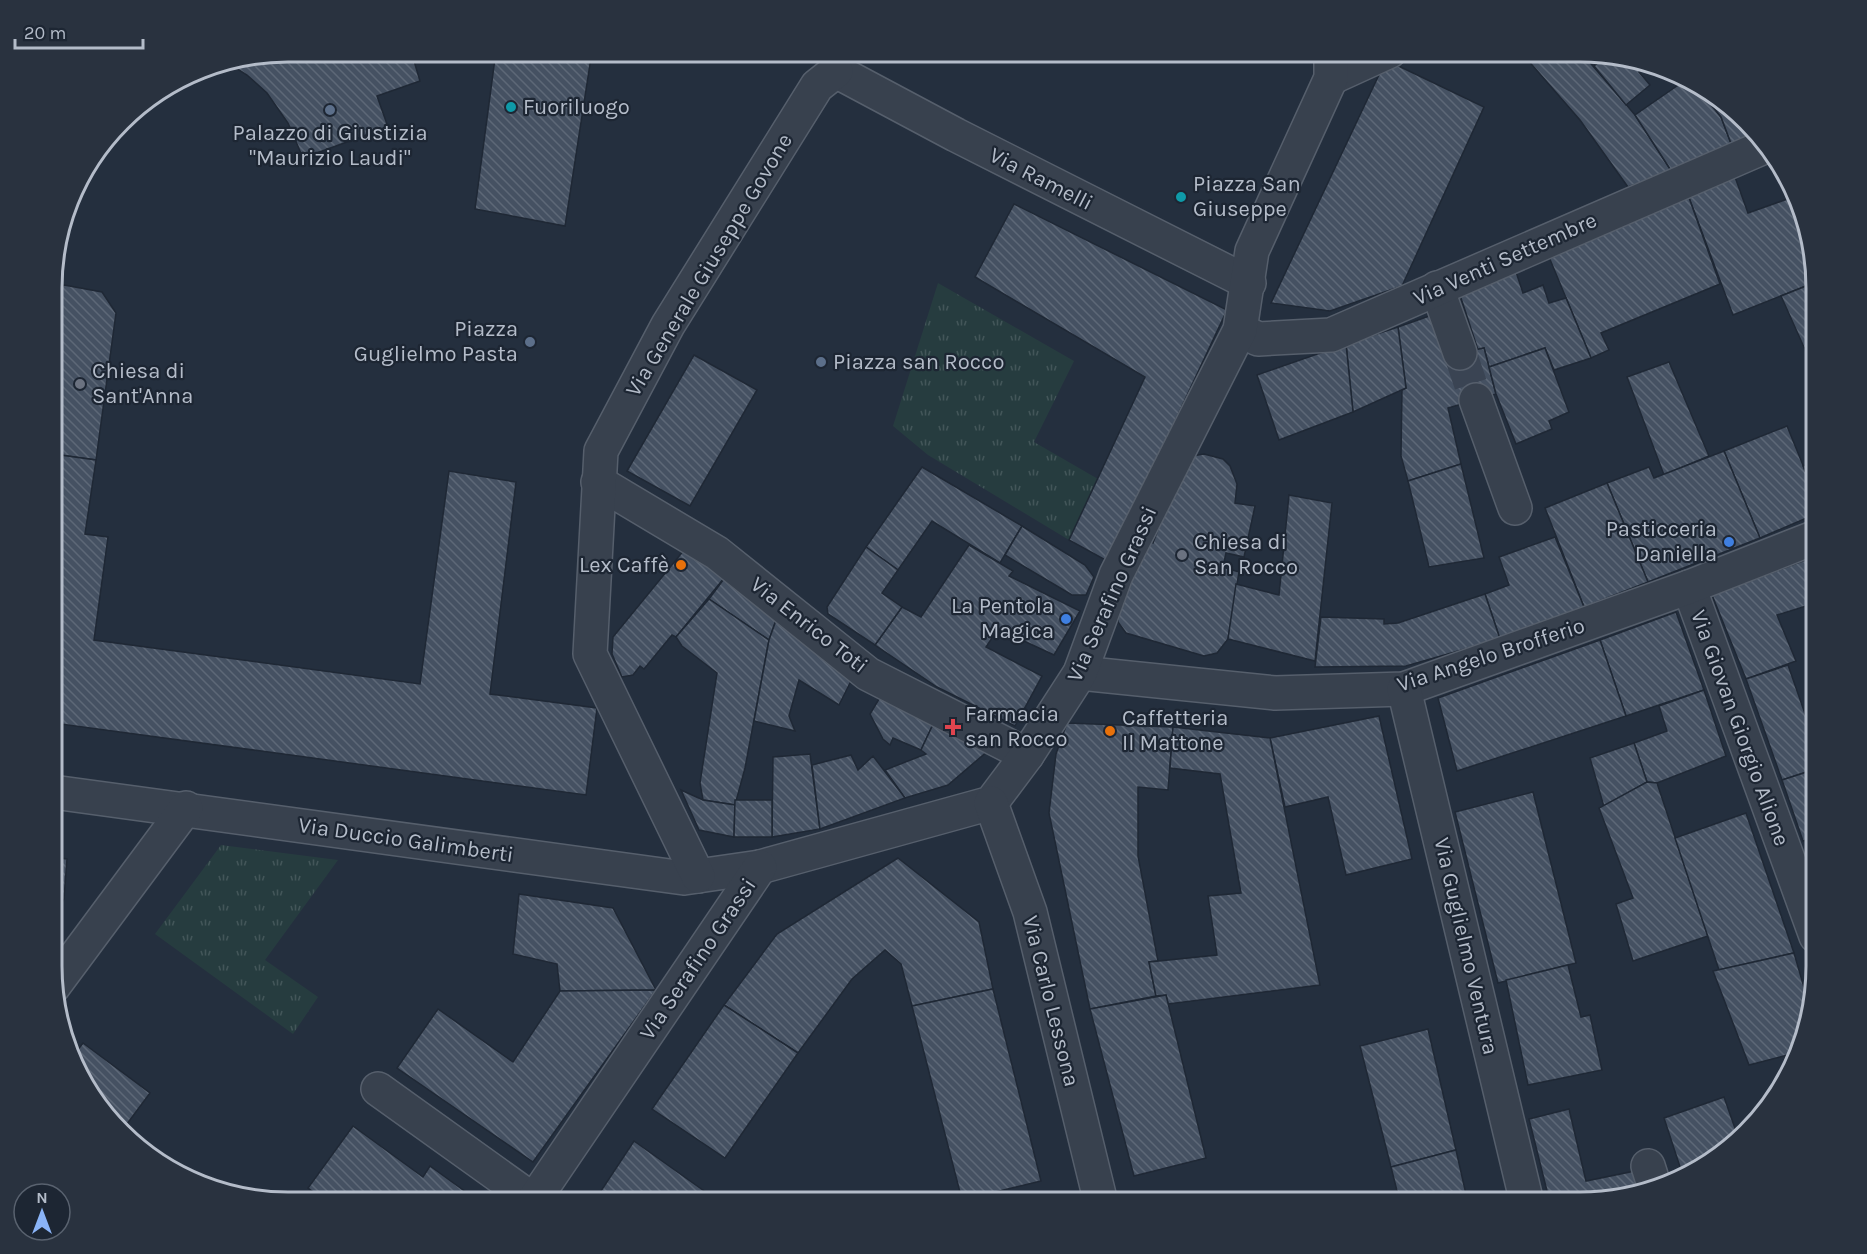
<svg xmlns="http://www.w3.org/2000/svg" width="1867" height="1254" font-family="Karla,sans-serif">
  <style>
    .park { fill: url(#park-tufts) }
    .building { fill: url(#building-back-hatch); stroke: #1f2835; stroke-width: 1.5 }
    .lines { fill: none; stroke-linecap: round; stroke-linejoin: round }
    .minor-tunnel { stroke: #3a4453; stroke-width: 33; stroke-dasharray: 33 16; stroke-linecap: butt }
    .minor-casing { stroke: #565f6c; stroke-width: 36 }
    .minor { stroke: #38414e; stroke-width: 33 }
    .culture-dot { fill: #0f9aa8; stroke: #1d2633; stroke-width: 2 }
    .service-dot { fill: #5c6f8a; stroke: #1d2633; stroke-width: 2 }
    .worship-dot { fill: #6b7280; stroke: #1d2633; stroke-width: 2 }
    .shop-dot { fill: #3f7fe0; stroke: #1d2633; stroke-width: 2 }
    .food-dot { fill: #e8710a; stroke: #1d2633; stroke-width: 2 }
    .health-dot { fill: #e0444e; stroke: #1d2633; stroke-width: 2 }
    .labels { text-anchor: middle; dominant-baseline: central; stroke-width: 4.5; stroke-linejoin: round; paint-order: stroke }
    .poi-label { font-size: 22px; fill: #b4bcc9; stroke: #1d2633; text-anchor: start }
    .street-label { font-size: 22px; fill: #b4bcc9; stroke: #1d2633 }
    .rim { fill: none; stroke: #b4bcc9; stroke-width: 3 }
  </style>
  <defs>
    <pattern id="park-tufts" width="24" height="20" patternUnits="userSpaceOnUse" patternTransform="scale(1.5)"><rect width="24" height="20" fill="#263c3f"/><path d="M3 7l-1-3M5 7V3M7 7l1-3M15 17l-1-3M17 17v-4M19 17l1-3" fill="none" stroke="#435659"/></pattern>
    <pattern id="building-back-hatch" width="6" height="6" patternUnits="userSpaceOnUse" patternTransform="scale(1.5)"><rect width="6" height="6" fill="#455162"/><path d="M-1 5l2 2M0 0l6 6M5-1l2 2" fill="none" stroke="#5d6877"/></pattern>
  </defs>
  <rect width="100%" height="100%" fill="#242f3e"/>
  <!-- park -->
  <g class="park">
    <path d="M938,283L1074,361L1034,442L1098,479L1069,540L928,455L893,426Z"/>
    <path d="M221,845L338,860L265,960L318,997L293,1034L155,934Z"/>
  </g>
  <!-- building -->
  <g class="building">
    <path d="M288,51H411L420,81L377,96L388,127L303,158L288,123L267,93L247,75L228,63Z"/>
    <path d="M496,51H592L565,226L475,209Z"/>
    <path d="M1520,51H1580L1635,115L1672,172L1628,187L1580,120Z"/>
    <path d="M1607,56L1650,63L1639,72L1650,85L1626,105L1594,66Z"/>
    <path d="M1386,60L1484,107L1402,286L1330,311L1271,303Z"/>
    <path d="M1687,79L1693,82L1721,117L1732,146L1672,172L1635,115Z"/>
    <path d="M1693,82L1711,91L1755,138L1732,146L1721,117Z"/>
    <path d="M1735,177L1748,213L1793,197L1816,273V282L1733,315L1688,195Z"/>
    <path d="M1688,195L1720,284L1601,333L1609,350L1591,358L1549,257Z"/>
    <path d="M1014,204L1227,310L1109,562L1069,540L1145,377L975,277Z"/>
    <path d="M1516,272L1523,293L1543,285L1549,303L1566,298L1591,358L1554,370L1545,348L1489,367L1484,348L1478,350L1460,295Z"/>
    <path d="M1816,282V374L1781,296Z"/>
    <path d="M64,285L102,292L116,313L96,460L53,454V293Z"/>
    <path d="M1435,314L1445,356L1484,348L1496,394L1448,408L1461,464L1408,481L1401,456L1402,390L1406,388L1398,327Z"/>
    <path d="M1398,327L1406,388L1353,412L1346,344Z"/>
    <path d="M1346,344L1353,412L1279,440L1257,375Z"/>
    <path d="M1545,348L1569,412L1549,421L1552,429L1516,444L1496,394L1489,367Z"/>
    <path d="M694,355L757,390L690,506L627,471Z"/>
    <path d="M1669,362L1709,456L1664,475L1627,377Z"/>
    <path d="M1787,426L1816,497V514L1760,538L1724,451Z"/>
    <path d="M1724,451L1760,538L1648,582L1607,483L1649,467L1654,478Z"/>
    <path d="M53,454L96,460L85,534L108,537L94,640L420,684L449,471L516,482L490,694L597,708L586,795L61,724L60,732L53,731Z"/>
    <path d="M1204,454L1223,459L1230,466L1237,484L1235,503L1255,506L1244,557L1226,553L1223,567L1239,572L1228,639L1217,653L1204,656L1126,633L1118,622L1119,610L1145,539L1153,543L1170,497L1192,456Z"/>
    <path d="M1816,461V497L1803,466Z"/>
    <path d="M1461,464L1484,558L1429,567L1408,481Z"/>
    <path d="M922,467L1022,526L1000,563L932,521L898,570L866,547Z"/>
    <path d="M1607,483L1648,582L1584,607L1545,508Z"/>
    <path d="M1289,495L1332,503L1315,661L1228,639L1236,584L1279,595Z"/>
    <path d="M1022,526L1085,565L1094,577L1086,595H1072L1005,555Z"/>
    <path d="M1555,537L1584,607L1500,639L1485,594L1509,585L1499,557Z"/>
    <path d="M689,544L729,572L676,637L672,635L644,669L640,666L633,675L622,677L612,654L613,637Z"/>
    <path d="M969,545L1013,571L1009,576L1080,611L1054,655L998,629L986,647L1042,676L1015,726L937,687L875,645L902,607L921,617Z"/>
    <path d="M866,547L898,570L882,593L902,607L875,645L828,614L827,607Z"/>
    <path d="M1816,556V603L1777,615L1796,661L1746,679L1712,595Z"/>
    <path d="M729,572L780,609L769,640L709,599Z"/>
    <path d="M1485,594L1500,639L1406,666L1315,667L1321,617L1384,619V624L1398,623Z"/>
    <path d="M709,599L769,640L745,768L735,805L703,800L700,783L717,673L682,646L676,637Z"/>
    <path d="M780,609L855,673L839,705L799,680L789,716L795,731L754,721L769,640Z"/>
    <path d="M1676,612L1704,690L1626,716L1600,640Z"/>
    <path d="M1600,640L1626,716L1457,771L1438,698Z"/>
    <path d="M1788,665L1811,731L1816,730V769L1782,780L1746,679Z"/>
    <path d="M885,689L936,718L921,750L893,738L890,745L883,739L870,714Z"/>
    <path d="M1704,690L1726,756L1657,783L1647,782L1634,743L1667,731L1659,706Z"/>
    <path d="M1379,716L1412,859L1346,875L1328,797L1285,807L1270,738Z"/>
    <path d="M936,718L989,750L948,785L905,798L885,770L926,754L921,750Z"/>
    <path d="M1067,723L1173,727L1168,790L1138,787V856L1158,961L1149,962L1156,996L1090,1009L1049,813L1056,754Z"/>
    <path d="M1173,727L1270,738L1320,985L1168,1004L1166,995L1156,996L1149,962L1217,955L1208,896L1241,893L1220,774L1170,768Z"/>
    <path d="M1634,743L1647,782L1604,807L1590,758Z"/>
    <path d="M810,754L820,829L772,837L773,757Z"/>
    <path d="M851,755L858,770L873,756L905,798L820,829L812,765Z"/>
    <path d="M1816,769V837L1803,841L1782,780Z"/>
    <path d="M1647,782L1657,783L1708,936L1633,961L1616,904L1633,898L1599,808Z"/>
    <path d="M681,790L703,800L735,805L734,837L699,830Z"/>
    <path d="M1533,792L1576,963L1498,983L1455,812Z"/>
    <path d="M735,800H772V837H734Z"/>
    <path d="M1746,813L1794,953L1719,970L1675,838Z"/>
    <path d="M53,857L67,859L64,899L53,915Z"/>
    <path d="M898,858L979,922L993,989L912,1006L901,964L885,950L852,979L798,1053L724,1005L777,934Z"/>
    <path d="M519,894L613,908L656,990L560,991L557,964L513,954Z"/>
    <path d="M1794,953L1810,1008L1803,1043L1799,1052L1749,1065L1713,971Z"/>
    <path d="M1568,965L1581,1017L1590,1015L1602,1070L1528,1085L1506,980Z"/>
    <path d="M993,989L1041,1181L962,1200L912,1006Z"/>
    <path d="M656,990L533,1162L397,1068L438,1009L513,1062L560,991Z"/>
    <path d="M1166,995L1206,1158L1134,1176L1090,1009Z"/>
    <path d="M724,1005L798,1053L725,1158L652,1109Z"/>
    <path d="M1428,1029L1456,1150L1391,1167L1360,1046Z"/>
    <path d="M83,1043L150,1093L124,1128L83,1085L73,1056Z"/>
    <path d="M1724,1097L1737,1134L1697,1171L1683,1176L1664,1118Z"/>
    <path d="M1569,1109L1586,1181L1635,1171L1639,1189L1594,1203H1550L1529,1119Z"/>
    <path d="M353,1126L423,1177L430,1166L481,1203H328L308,1188Z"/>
    <path d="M634,1141L721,1203H593Z"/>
    <path d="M1456,1150L1468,1203H1400L1391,1167Z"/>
  </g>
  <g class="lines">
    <!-- minor-tunnel -->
    <path class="minor-tunnel" d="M1460,353L1476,400"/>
    <defs>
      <g id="minor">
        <path d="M836,71L956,135L1249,283"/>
        <path d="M1331,78L1390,51"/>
        <path d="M1437,288L1460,353"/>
        <path d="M1240,330L1258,339L1331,335L1764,147"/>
        <path d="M1476,400L1515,508"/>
        <path d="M598,482L717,553L868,674L1027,755"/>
        <path d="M1689,587L1816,936"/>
        <path d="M1080,673L1275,693L1404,689L1689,587L1816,537"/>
        <path d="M1404,689L1527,1203"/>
        <path d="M53,792L684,878L760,867L991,803L1027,755L1080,673L1116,575L1240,330L1252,251L1331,78V51"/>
        <path d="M991,803L1030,912L1101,1203"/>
        <path d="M698,876L590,654L601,451L668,325L817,86L836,71"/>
        <path d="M53,987L186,808"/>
        <path d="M378,1089L537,1203"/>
        <path d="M1648,1166L1654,1185"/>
        <path d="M532,1203L760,867"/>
      </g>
    </defs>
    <!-- minor casing -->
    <use href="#minor" class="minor-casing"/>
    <!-- minor -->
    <use href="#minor" class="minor"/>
  </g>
  <!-- markers -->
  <g class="culture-dot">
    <circle cx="511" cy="107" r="6"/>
    <circle cx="1181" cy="197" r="6"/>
  </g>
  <g class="service-dot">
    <circle cx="330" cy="110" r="6"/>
    <circle cx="530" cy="342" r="6"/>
    <circle cx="821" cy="362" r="6"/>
  </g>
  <g class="worship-dot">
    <circle cx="80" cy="384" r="6"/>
    <circle cx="1182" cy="555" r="6"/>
  </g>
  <g class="shop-dot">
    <circle cx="1729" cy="542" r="6"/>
    <circle cx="1066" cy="619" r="6"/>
  </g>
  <g class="food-dot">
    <circle cx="681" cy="565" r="6"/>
    <circle cx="1110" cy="731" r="6"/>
  </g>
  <path class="health-dot" d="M950 718h6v6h6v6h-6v6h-6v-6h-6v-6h6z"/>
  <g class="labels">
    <!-- poi labels -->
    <g class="poi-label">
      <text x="523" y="107">Fuoriluogo</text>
      <text x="330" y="133" text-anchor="middle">Palazzo di Giustizia<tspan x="330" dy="25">"Maurizio Laudi"</tspan></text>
      <text x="1193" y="184">Piazza San<tspan x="1193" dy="25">Giuseppe</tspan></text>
      <text x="518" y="329" text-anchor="end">Piazza<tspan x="518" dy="25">Guglielmo Pasta</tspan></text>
      <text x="833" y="362">Piazza san Rocco</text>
      <text x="92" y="371">Chiesa di<tspan x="92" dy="25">Sant'Anna</tspan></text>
      <text x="1717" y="529" text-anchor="end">Pasticceria<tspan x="1717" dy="25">Daniella</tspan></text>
      <text x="1194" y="542">Chiesa di<tspan x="1194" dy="25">San Rocco</tspan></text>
      <text x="669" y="565" text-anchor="end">Lex Caffè</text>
      <text x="1054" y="606" text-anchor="end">La Pentola<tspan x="1054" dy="25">Magica</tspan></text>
      <text x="965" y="714">Farmacia<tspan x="965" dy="25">san Rocco</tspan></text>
      <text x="1122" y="718">Caffetteria<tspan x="1122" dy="25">Il Mattone</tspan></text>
    </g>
    <!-- street labels -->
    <g class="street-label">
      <text transform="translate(1041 179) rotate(27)">Via Ramelli</text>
      <text transform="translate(1505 259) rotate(-24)">Via Venti Settembre</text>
      <text transform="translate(709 265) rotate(-59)">Via Generale Giuseppe Govone</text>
      <text transform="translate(1112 594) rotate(-66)">Via Serafino Grassi</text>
      <text transform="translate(809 625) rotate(38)">Via Enrico Toti</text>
      <text transform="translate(1491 655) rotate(-18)">Via Angelo Brofferio</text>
      <text transform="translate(1740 728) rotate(70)">Via Giovan Giorgio Alione</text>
      <text transform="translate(406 840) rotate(8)">Via Duccio Galimberti</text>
      <text transform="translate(1466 946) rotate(77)">Via Guglielmo Ventura</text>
      <text transform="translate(698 959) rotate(-56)">Via Serafino Grassi</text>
      <text transform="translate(1051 1001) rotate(76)">Via Carlo Lessona</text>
    </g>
  </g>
  <!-- crop -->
  <path d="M0 0H1867V1254H0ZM288 62H1580A226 226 0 0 1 1806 288V966A226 226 0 0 1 1580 1192H288A226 226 0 0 1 62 966V288A226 226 0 0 1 288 62Z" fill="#29323f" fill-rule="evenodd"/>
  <path class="rim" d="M288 62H1580A226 226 0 0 1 1806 288V966A226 226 0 0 1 1580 1192H288A226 226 0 0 1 62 966V288A226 226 0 0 1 288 62Z"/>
  <!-- north arrow -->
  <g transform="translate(42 1212)"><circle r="28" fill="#1d2633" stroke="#59626f" stroke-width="1.5"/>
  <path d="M0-4.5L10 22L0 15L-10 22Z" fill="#8ab4f8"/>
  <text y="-9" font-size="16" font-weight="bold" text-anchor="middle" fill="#b4bcc9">N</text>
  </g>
  <!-- scale -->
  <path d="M15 39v9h128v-9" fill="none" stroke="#b4bcc9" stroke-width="3"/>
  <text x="24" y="39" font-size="18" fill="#b4bcc9" stroke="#1d2633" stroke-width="4.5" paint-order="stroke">20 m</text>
</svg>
